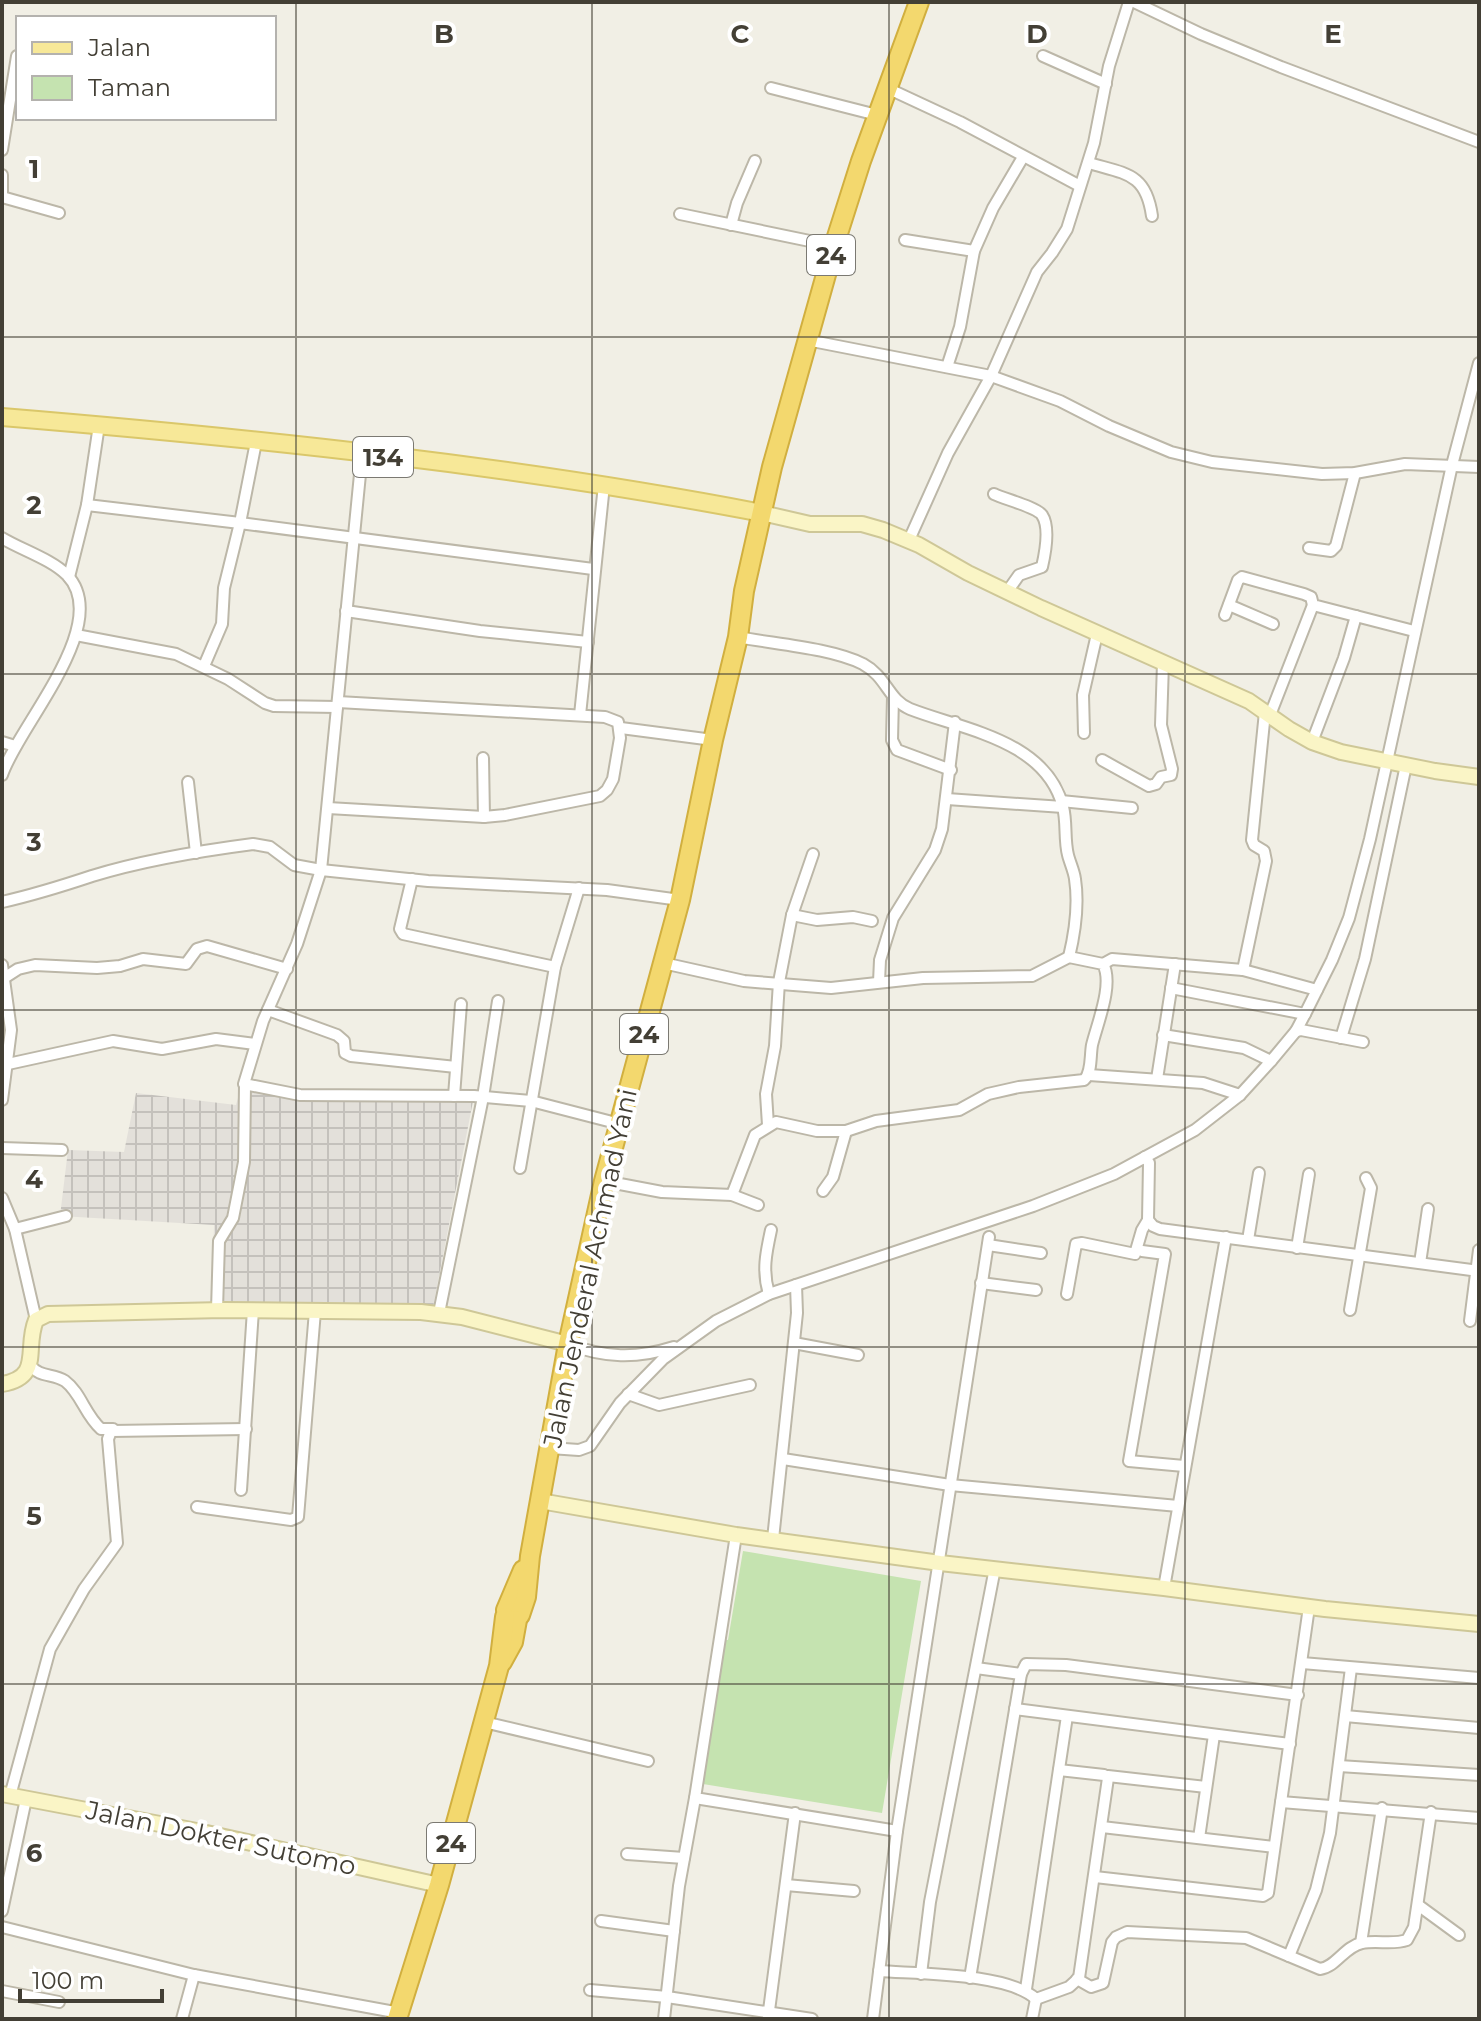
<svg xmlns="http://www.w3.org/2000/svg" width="1481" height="2021" font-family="Montserrat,sans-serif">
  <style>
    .industrial { fill: url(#industrial-grid) }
    .park { fill: #c5e3b0 }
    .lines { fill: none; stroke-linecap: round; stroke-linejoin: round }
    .street-casing { stroke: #bcb7a8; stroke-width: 14 }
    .secondary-casing { stroke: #cec797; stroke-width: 18 }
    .primary-casing { stroke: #dac76a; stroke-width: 20 }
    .highway-casing { stroke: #d1af3f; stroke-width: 22 }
    .street { stroke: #fff; stroke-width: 10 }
    .secondary { stroke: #faf5c6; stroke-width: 14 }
    .primary { stroke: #f7e898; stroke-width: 16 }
    .highway { stroke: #f3d86e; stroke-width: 18 }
    .grid { fill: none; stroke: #433f35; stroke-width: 2; stroke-opacity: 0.55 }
    .labels { text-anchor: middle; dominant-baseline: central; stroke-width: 8; stroke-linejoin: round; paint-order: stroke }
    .shield { fill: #fff; stroke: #7b7972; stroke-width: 2 }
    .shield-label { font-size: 24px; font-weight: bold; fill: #433f35 }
    .street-label { font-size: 26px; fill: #433f35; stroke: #fff }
    .grid-label { font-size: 26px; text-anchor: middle; font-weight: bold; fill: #433f35; stroke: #fff; stroke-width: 8; stroke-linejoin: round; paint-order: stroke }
  </style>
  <defs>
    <pattern id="industrial-grid" width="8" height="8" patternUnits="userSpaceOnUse" patternTransform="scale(2)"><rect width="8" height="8" fill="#e3e0da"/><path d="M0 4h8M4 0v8" fill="none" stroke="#c4c1bc"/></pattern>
  </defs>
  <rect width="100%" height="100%" fill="#f1efe5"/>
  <!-- industrial -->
  <path class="industrial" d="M241,1087L300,1098L474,1096L433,1307L212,1304L214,1225L60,1216L68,1150L124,1152L136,1093L236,1105Z"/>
  <!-- park -->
  <path class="park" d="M743,1551L921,1581L882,1813L703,1784L717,1698L708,1696L717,1639L728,1640Z"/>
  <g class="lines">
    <defs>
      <g id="street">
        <path d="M1134,2L1201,34L1281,67L1479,142"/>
        <path d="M1043,56L1106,84"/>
        <path d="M771,88L877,115"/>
        <path d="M887,88L960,122L1080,186"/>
        <path d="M2,150L17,56"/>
        <path d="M1089,163C1126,174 1146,173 1152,216"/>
        <path d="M2,175V194"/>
        <path d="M2,197L59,213"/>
        <path d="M680,214L834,246"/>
        <path d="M731,225L737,203L755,161"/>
        <path d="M905,240L974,251"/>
        <path d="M807,340L991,376L1060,401L1109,426L1171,452L1212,462L1322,474L1355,473L1405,464L1479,467"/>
        <path d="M947,367L960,327L974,251L993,208L1023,157"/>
        <path d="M362,454L321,870L297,944L263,1021L244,1084L300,1095L474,1096L531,1101L620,1124"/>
        <path d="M994,494C1004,499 1036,507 1042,515C1050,527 1045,554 1042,567L1019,575L1007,592"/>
        <path d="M87,505L240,523L256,442"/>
        <path d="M2,538C22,550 51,559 67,575C114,624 18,726 2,775"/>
        <path d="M909,540L948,453L991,376L1037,272L1052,253L1067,229L1094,143L1109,66L1129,2"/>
        <path d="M1309,548L1331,551L1336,546L1355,473"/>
        <path d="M69,577L87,505L99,425"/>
        <path d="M1229,605L1273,624"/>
        <path d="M346,611L480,631L588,642"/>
        <path d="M1225,615L1238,580L1242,577L1304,594L1311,597L1313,605L1414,631"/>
        <path d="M76,635L176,654L228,679L265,703L274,706L337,707"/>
        <path d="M738,637C774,644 831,648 863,664C887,677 888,700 910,709C964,730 1046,740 1063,807C1067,822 1064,840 1068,855C1070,863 1074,871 1075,879C1079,905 1075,932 1069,957"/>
        <path d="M204,666L222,624L224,588L240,523L593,569"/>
        <path d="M893,697L892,740L897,750L951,770"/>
        <path d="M580,715L604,485"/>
        <path d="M1270,715L1313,605"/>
        <path d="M621,728L713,740"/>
        <path d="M1084,733L1083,695L1097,634"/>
        <path d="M2,742L15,746"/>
        <path d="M1312,742L1344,658L1356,616"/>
        <path d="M483,758L484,817"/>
        <path d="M1102,760L1149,786L1156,784L1161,777L1171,775L1172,769L1161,725L1163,663"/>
        <path d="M188,782L196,853"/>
        <path d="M947,799L1063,807"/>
        <path d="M1061,801L1132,808"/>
        <path d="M328,808L484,817L505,815L600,796L607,790L613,779L620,738L618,722L605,717L338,702"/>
        <path d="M412,879L400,929L403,934L555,967"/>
        <path d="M2,902C33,895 62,886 92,876C144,860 199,851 253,844L270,847L294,865L321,870L428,881L607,890L680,900"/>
        <path d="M792,915L817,920L853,917L872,921"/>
        <path d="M1103,964L1112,959L1243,970L1317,990"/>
        <path d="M2,965L11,1030L2,1100"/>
        <path d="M1243,970L1266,861L1264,851L1254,845L1252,840L1265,712"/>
        <path d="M4,978L18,969L35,965L97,968L120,966L143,959L186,964L197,949L207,946L287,969"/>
        <path d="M879,982L880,960L893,918L935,850L942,829L955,722"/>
        <path d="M1171,988L1305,1014"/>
        <path d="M268,1010L337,1035L344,1041L345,1053L351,1056L456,1067"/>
        <path d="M1296,1031L1301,1030L1363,1042"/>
        <path d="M1163,1035L1244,1048L1271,1061"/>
        <path d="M1341,1038L1365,959L1406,765"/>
        <path d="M8,1064L113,1041L162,1049L216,1039L255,1044"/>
        <path d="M1089,1075L1203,1083L1240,1095"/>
        <path d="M1157,1079L1175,964"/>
        <path d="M454,1096L461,1004"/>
        <path d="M768,1125L766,1094L775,1046L779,982L792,915L813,854"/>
        <path d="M2,1148L62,1150"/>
        <path d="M1145,1157L1149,1163L1148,1220L1153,1226L1160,1229L1479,1271"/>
        <path d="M520,1168L555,967L579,888"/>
        <path d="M604,1181L662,1192L732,1195L755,1135L776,1122L817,1131H846L876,1121L959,1110L988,1094L1019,1087L1084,1080C1092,1073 1090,1056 1092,1045C1097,1024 1114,984 1103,964L1069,957L1032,976L923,978L831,988L744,981L663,963"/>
        <path d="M823,1191L833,1177L846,1131"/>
        <path d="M732,1195L758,1205"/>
        <path d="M2,1198L15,1229L36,1320"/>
        <path d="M15,1229L66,1216"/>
        <path d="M1248,1240L1259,1173"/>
        <path d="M988,1245L1041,1253"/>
        <path d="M1297,1248L1309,1174"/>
        <path d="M1142,1251L1165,1254L1129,1461L1184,1466"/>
        <path d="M1420,1263L1428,1209"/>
        <path d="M981,1283L1036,1290"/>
        <path d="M769,1294C762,1271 766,1253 771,1230"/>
        <path d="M1067,1294L1076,1244L1082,1243L1135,1254L1142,1230L1148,1220"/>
        <path d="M217,1310L219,1241L233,1218L244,1162L245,1085"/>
        <path d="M1350,1310L1371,1188L1366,1178"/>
        <path d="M439,1313L483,1097L498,1001"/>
        <path d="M1470,1321L1479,1250"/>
        <path d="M794,1343L858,1355"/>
        <path d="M568,1344C605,1358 636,1359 674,1347"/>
        <path d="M30,1365C40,1378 53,1373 65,1381C81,1393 85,1415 101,1429H113"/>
        <path d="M628,1394L659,1405L750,1385"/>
        <path d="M550,1448L579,1450L590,1446L620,1403L663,1359L716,1321L769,1294L1033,1206L1114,1174L1195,1130L1240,1095L1271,1061L1296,1031L1305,1014L1332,960L1349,918L1370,839L1452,465L1479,363"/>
        <path d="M783,1459L950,1485L1178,1506"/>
        <path d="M241,1490L253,1310"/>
        <path d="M197,1507L291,1520L298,1517L315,1311"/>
        <path d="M736,1535L695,1798L897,1831L989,1237"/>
        <path d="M773,1539L797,1313L796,1285"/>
        <path d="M1164,1588L1226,1237"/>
        <path d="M1302,1663L1479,1678"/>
        <path d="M976,1668L1021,1674"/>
        <path d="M1015,1709L1290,1744"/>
        <path d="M1345,1716L1479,1728"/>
        <path d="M484,1722L648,1761"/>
        <path d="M1339,1766L1479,1775"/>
        <path d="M1108,1776L1206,1787"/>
        <path d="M10,1796L50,1649L84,1589L117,1543L108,1439L111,1431L246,1429"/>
        <path d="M1281,1802L1479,1818"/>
        <path d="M1102,1827L1274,1847"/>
        <path d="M1199,1838L1214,1735"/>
        <path d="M627,1854L684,1858"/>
        <path d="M1095,1877L1263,1896L1268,1893L1309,1607"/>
        <path d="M786,1885L854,1891"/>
        <path d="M1418,1905L1459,1935"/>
        <path d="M2,1911L26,1799"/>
        <path d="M601,1921L674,1931"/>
        <path d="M2,1927L194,1975L400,2013"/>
        <path d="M1361,1943L1382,1808"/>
        <path d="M1289,1956L1316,1890L1330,1833L1351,1668"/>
        <path d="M879,1971C919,1974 1008,1973 1036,1999L1069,1987L1079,1978L1108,1778L1104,1775L1059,1770"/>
        <path d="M921,1974L930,1902L995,1568"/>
        <path d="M970,1978L1021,1674L1026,1664L1066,1665L1298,1695"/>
        <path d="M1077,1979L1091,1987L1103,1983L1112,1942L1116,1937L1127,1932L1246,1938L1320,1969C1336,1967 1345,1946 1362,1943C1377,1940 1393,1945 1407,1940L1414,1927L1431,1812"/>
        <path d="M1026,1989L1067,1716"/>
        <path d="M590,1990L667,1997L812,2019"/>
        <path d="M2,1991L59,2002"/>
        <path d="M768,2018L795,1813"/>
        <path d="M182,2019L194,1975"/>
        <path d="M664,2019L679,1886L695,1798"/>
        <path d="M873,2019L897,1831"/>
        <path d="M1032,2019L1036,1999"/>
      </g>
      <g id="secondary">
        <path d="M762,513L810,524H862L883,530L919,545L968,573L1041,608L1249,701L1289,729L1312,742L1341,752L1435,771L1479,777"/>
        <path d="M2,1384C43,1377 24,1349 36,1320L48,1314L223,1310L421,1312L462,1317L568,1344"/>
        <path d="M540,1501L736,1535L940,1563L1164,1588L1325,1609L1479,1624"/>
        <path d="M2,1794L202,1832L439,1885"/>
      </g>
      <path id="primary" d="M2,417C256,438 512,465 762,513"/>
      <g id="highway">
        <path d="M506,1610L523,1570"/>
        <path d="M520,1615L526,1597L530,1556L568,1344L604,1181L680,900L713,740L738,637L744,591L772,467L834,246L861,161L919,2"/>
        <path d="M502,1662L513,1642L517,1620"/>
        <path d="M397,2019L439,1885L499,1666L505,1617"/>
      </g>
    </defs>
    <!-- street casing -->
    <use href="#street" class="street-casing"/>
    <!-- secondary casing -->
    <use href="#secondary" class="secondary-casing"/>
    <!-- primary casing -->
    <use href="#primary" class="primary-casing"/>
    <!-- highway casing -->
    <use href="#highway" class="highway-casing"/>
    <!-- street -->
    <use href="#street" class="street"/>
    <!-- secondary -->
    <use href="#secondary" class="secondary"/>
    <!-- primary -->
    <use href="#primary" class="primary"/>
    <!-- highway -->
    <use href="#highway" class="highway"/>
  </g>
  <!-- grid -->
  <path class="grid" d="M296,2V2019M592,2V2019M889,2V2019M1185,2V2019M2,337H1479M2,674H1479M2,1010H1479M2,1347H1479M2,1684H1479"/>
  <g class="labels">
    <!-- shield labels -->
    <g class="shield">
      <rect x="807" y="235" width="48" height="40" rx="6"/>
      <rect x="353" y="437" width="60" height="40" rx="6"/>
      <rect x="620" y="1014" width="48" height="40" rx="6"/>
      <rect x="427" y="1823" width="48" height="40" rx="6"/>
    </g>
    <g class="shield-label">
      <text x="831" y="255">24</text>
      <text x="383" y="457">134</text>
      <text x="644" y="1034">24</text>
      <text x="451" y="1843">24</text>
    </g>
    <!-- street labels -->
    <g class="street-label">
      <text transform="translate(590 1268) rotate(-78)">Jalan Jenderal Achmad Yani</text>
      <text transform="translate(221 1838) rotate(12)">Jalan Dokter Sutomo</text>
    </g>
  </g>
  <g class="grid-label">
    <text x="444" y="43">B</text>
    <text x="740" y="43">C</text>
    <text x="1037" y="43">D</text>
    <text x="1333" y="43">E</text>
    <text x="34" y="178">1</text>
    <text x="34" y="514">2</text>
    <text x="34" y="851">3</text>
    <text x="34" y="1188">4</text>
    <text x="34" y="1525">5</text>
    <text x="34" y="1862">6</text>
  </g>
  <!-- border -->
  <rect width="1481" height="2021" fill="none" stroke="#433f35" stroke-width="8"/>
  <!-- legend -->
  <rect x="16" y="16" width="260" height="104" fill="#ffffff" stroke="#b4b2ae" stroke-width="2"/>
  <rect x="32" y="42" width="40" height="12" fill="#f7e898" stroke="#b4b2ae" stroke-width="2"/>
  <text x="88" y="56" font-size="24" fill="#433f35">Jalan</text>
  <rect x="32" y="76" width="40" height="24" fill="#c5e3b0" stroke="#b4b2ae" stroke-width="2"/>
  <text x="88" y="96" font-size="24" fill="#433f35">Taman</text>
  <!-- scale -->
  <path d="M20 1989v12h142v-12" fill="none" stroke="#433f35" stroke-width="4"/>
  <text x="32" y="1989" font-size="24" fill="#433f35" stroke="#ffffff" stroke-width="6" paint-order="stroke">100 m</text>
</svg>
